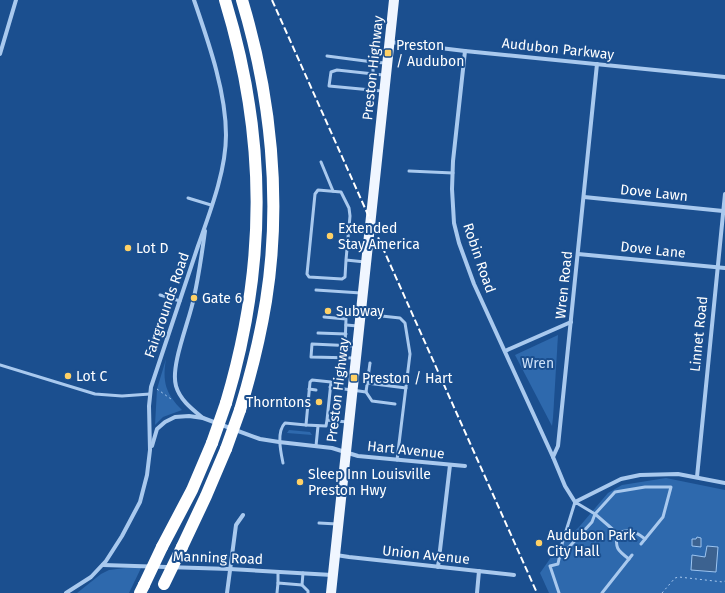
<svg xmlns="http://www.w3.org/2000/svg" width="725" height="593" font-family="'Fira Sans',sans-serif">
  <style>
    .green { fill: #2e69ad }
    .water { fill: #3c6290; stroke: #9cc4f0 }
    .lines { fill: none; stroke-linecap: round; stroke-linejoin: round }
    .path { stroke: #a9c9ee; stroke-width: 1; stroke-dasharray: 2 3; stroke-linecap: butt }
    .service { stroke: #a9c9ee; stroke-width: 3 }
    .minor { stroke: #a9c9ee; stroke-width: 4 }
    .primary { stroke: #f0f6ff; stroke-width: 10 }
    .motorway { stroke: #fff; stroke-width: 12 }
    .rail { stroke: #fff; stroke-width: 2; stroke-dasharray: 7 3; stroke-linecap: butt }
    .motorway-bridge { stroke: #fff; stroke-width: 12 }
    .poi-dot { fill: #ffd166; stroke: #1b4f8f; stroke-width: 1.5 }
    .labels { text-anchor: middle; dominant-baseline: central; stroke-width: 4; stroke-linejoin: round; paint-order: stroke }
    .poi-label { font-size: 14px; fill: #fff; stroke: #1b4f8f; text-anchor: start }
    .street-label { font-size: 14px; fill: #fff; stroke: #1b4f8f }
    .park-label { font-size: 14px; fill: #cfe3fa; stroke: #1b4f8f }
  </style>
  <rect width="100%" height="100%" fill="#1b4f8f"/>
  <!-- green -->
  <g class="green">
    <path d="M558,335L553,418L552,426L515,355Z"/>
    <path d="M166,359C162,382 166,394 182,410L163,417L155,425L157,389Z"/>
    <path d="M289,430L310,432L312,435L287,433Z"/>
    <path d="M666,478L725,490V593H549L540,573L559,546L579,527L608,493L622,485Z"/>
    <path d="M125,568H141L129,593H77L101,574L109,570Z"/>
  </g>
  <!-- water -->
  <g class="water">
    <path d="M697,537L701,538V547L692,546V539H696Z"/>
    <path d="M707,546L718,547L716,572L691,570L692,555L705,557Z"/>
  </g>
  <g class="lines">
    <!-- path -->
    <g class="path">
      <path d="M157,389L171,399"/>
      <path d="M662,593L675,578L679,577L723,582L725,581"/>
    </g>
    <!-- service -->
    <g class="service">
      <path d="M376,33L373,62L385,63"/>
      <path d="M327,56L373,62V74"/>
      <path d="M382,91L329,86L331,72L337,70L383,75"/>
      <path d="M321,162L333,191"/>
      <path d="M409,171L453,173"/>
      <path d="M188,198L211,205"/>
      <path d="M346,260L345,277L342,279L309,277L307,274L315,194L318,190L341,192L349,208L350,216L346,260L365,262"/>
      <path d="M316,290L361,293"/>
      <path d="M160,295L180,301"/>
      <path d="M363,314L400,318L405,323L410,354L397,460"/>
      <path d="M324,317L346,319L345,346"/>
      <path d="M346,325L358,326"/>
      <path d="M318,333L346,334"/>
      <path d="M354,358L311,357L312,344L355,346"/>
      <path d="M0,365L95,394L122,396L150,394"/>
      <path d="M367,383L406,388"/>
      <path d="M330,387L366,392L372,401L395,404"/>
      <path d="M309,389L316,390"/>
      <path d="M366,392L370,363"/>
      <path d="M327,420L326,426L306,425L310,382L312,380L331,382L327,420L347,422"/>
      <path d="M316,446L318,426"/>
      <path d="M283,463C281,453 276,432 285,423L306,425"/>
      <path d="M319,523L337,524"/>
      <path d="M617,533C615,548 617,550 629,559"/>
      <path d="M560,557L592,522L595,514L617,533C632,529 633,530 645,539"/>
      <path d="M278,583V572"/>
      <path d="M302,585L303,573"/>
      <path d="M277,593L278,583L302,585L308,591V593"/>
      <path d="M559,593L550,566L558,564L562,544L575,502L595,514L615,492L645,487H671L663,517L641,544"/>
      <path d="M602,593L632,555"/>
    </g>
    <!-- minor -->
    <g class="minor">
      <path d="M390,42L465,51L725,77"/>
      <path d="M465,51L453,161L452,189L454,223L459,243L474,284L553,457"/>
      <path d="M0,54L16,0"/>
      <path d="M597,64L558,446L553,457L565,486L575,502L621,479L640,475L678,474L725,483"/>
      <path d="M584,197L723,211"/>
      <path d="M578,254L725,268"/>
      <path d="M505,351L571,322"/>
      <path d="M203,418C192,409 180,400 176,386C170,365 190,320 194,297C199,275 202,253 205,231"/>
      <path d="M152,446L157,429L165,422L175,417L189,416L203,418L260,439L279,442L332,448L358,456L465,466"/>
      <path d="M697,477L725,194"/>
      <path d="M336,555L349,557L514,575"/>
      <path d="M103,565L230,569L332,575"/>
      <path d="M438,567L450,465"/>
      <path d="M66,593L91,577L106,561L122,536L140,502L147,475L150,450L149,406L151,387C167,340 182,293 198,246C210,212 226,171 226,135C226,91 208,41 194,0"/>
      <path d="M227,593L236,525L243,515"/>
      <path d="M477,593L479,571"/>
    </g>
    <!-- primary -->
    <path class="primary" d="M331,593L394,0"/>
    <!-- motorway -->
    <g class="motorway">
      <path d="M225,0C267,137 267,266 226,403"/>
      <path d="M240,410C251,374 260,338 266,301C282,201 271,96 242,0"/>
      <path d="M162,547L192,490L212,443"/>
      <path d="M182,547L206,496L226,449"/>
      <path d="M140,593L144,585"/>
    </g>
    <!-- rail -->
    <path class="rail" d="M272,0L537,593"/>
    <!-- motorway-bridge -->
    <g class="motorway-bridge">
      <path d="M212,443L226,403"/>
      <path d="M226,449L240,410"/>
      <path d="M164,584L182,547"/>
      <path d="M144,585L162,547"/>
    </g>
  </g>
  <!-- markers -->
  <g class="poi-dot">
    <rect x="384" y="49" width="8" height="8" rx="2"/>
    <circle cx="330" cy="236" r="4"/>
    <circle cx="128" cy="248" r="4"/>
    <circle cx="194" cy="298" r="4"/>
    <circle cx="328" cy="311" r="4"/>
    <circle cx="68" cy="376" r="4"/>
    <rect x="350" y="374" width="8" height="8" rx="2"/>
    <circle cx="319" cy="402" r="4"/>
    <circle cx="300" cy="482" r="4"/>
    <circle cx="539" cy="543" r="4"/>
  </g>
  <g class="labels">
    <!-- poi labels -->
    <g class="poi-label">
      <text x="396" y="45">Preston<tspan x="396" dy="16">/ Audubon</tspan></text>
      <text x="338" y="228">Extended<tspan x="338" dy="16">Stay America</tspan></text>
      <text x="136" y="248">Lot D</text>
      <text x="202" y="298">Gate 6</text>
      <text x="336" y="311">Subway</text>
      <text x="76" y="376">Lot C</text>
      <text x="362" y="378">Preston / Hart</text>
      <text x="311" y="402" text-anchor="end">Thorntons</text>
      <text x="308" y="474">Sleep Inn Louisville<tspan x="308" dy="16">Preston Hwy</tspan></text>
      <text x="547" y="535">Audubon Park<tspan x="547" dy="16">City Hall</tspan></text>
    </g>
    <!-- street labels -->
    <g class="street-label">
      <text transform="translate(558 49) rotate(6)">Audubon Parkway</text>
      <text transform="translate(373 68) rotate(-84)">Preston Highway</text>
      <text transform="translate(654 193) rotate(6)">Dove Lawn</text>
      <text transform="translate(653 250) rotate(6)">Dove Lane</text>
      <text transform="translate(479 258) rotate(71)">Robin Road</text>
      <text transform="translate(564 285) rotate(-84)">Wren Road</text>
      <text transform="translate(167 305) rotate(-71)">Fairgrounds Road</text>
      <text transform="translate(699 334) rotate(-84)">Linnet Road</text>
      <text transform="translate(338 390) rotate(-83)">Preston Highway</text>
      <text transform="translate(406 450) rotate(6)">Hart Avenue</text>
      <text transform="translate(426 555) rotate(6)">Union Avenue</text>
      <text transform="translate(218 558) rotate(2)">Manning Road</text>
    </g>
    <!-- park labels -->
    <g class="park-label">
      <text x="538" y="363">Wren</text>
    </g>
  </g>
</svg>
